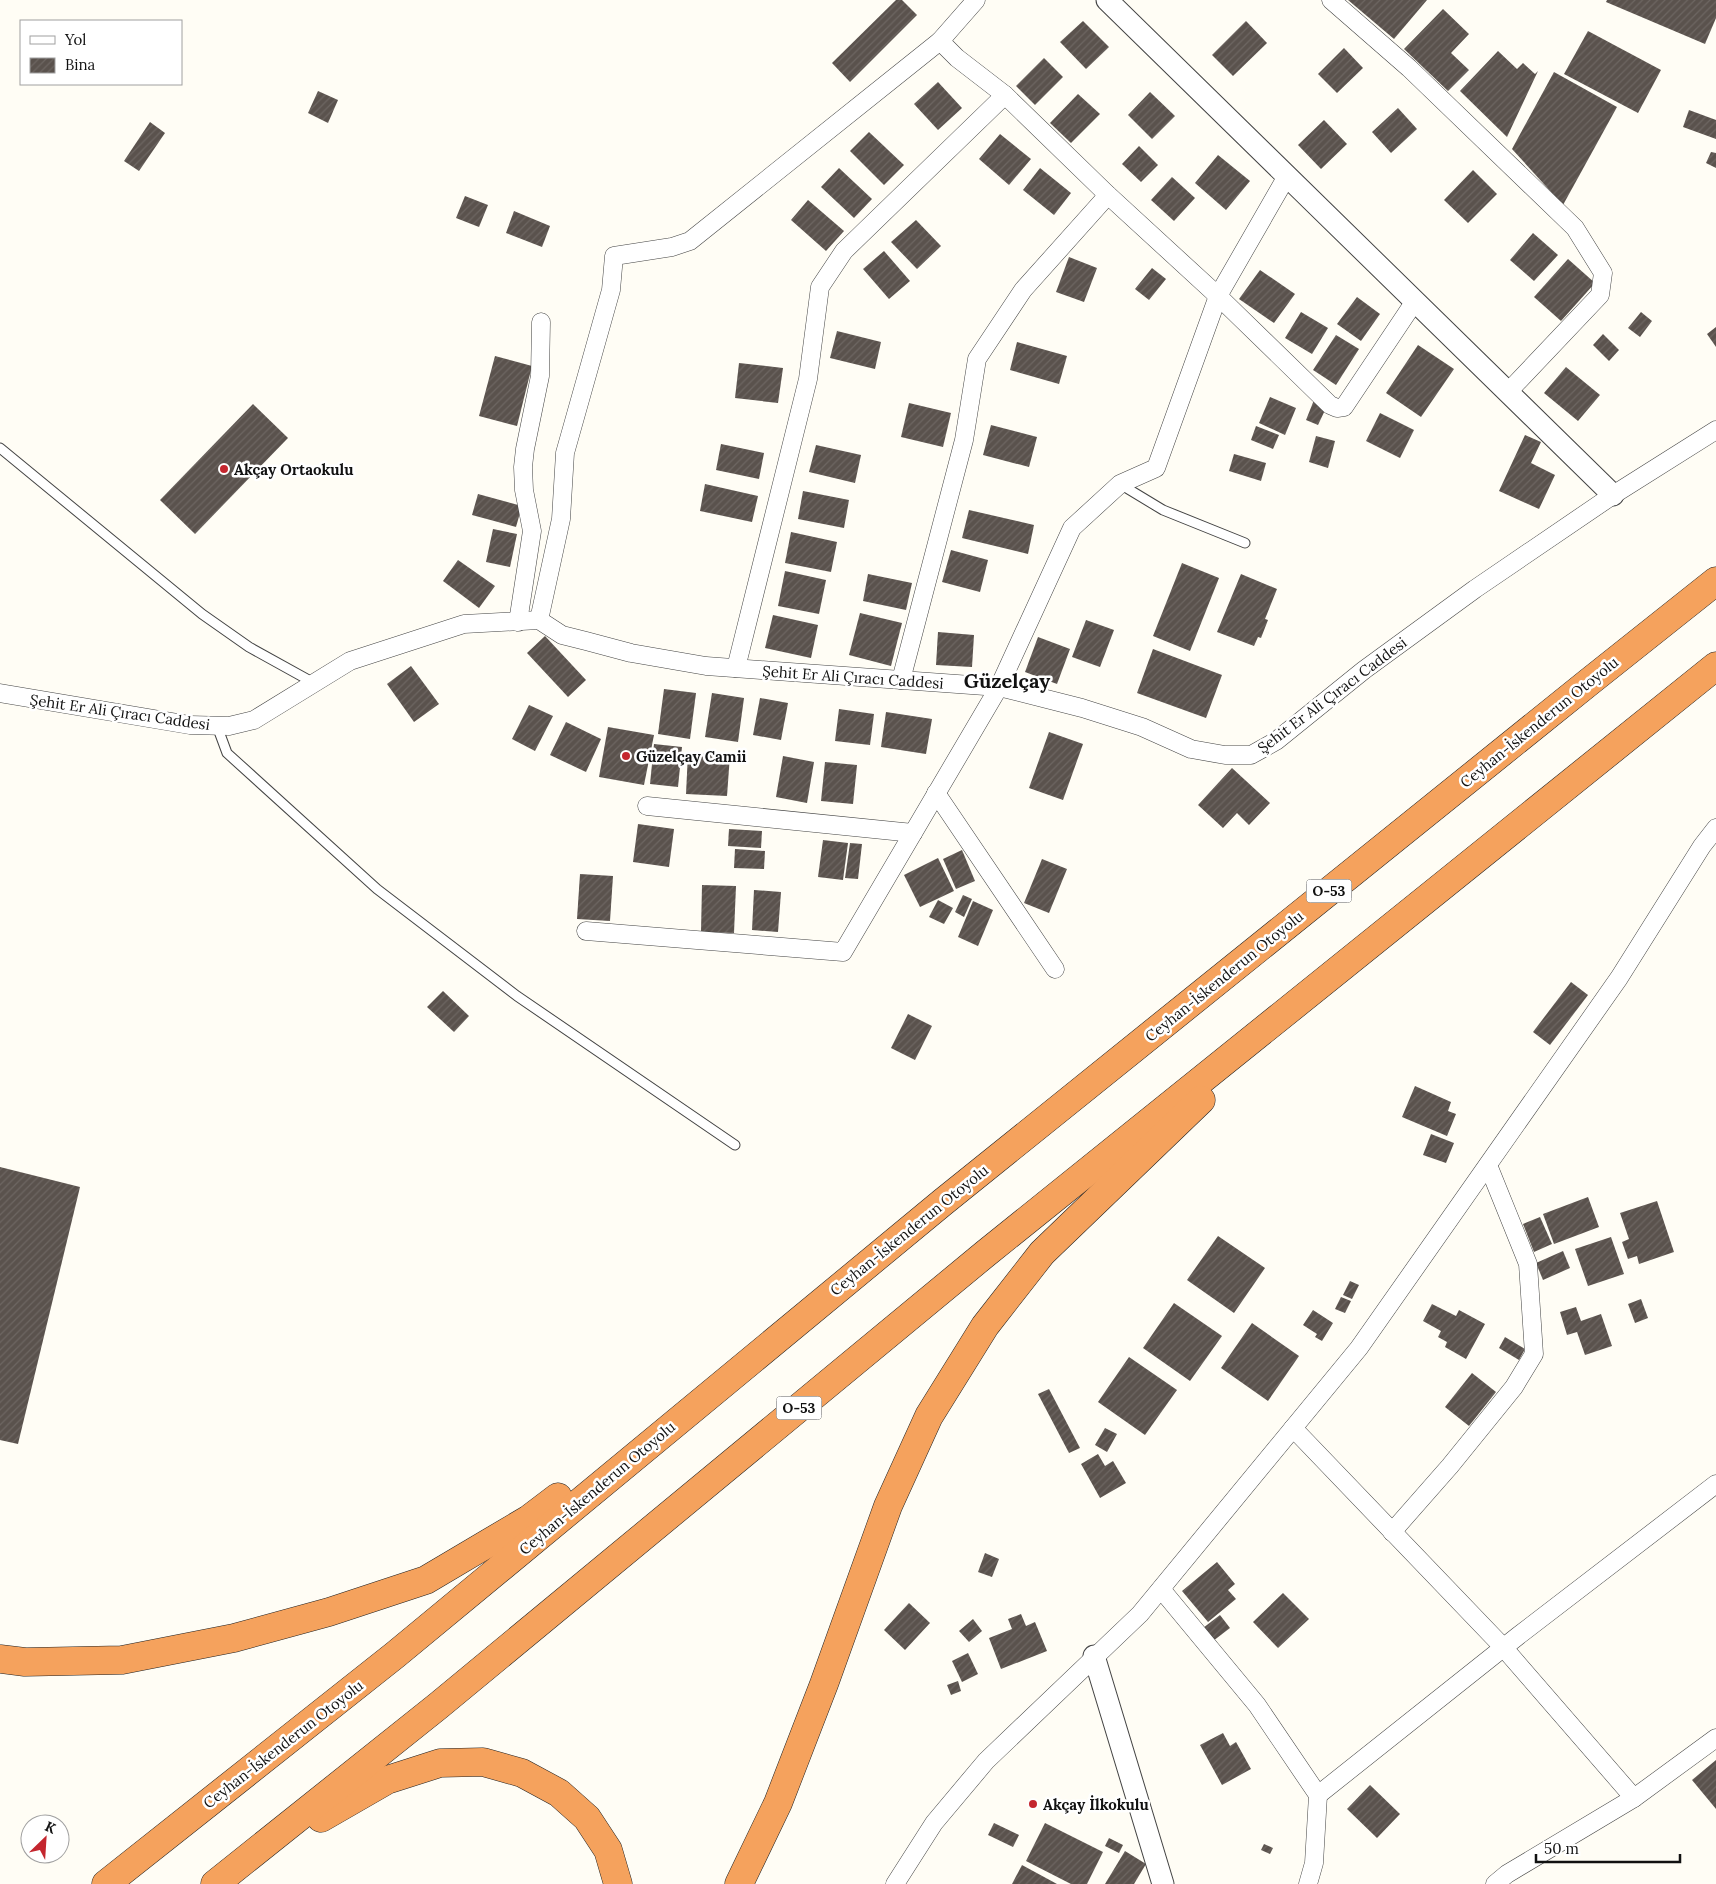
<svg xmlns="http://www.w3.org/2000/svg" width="1716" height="1884" font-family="Lora,serif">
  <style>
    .building { fill: url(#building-hatch) }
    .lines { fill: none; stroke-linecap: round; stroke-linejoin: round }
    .service-casing { stroke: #444; stroke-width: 11 }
    .minor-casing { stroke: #444; stroke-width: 19 }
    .tertiary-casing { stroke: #444; stroke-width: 23 }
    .motorway-casing { stroke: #222; stroke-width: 29 }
    .service { stroke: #fff; stroke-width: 9 }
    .minor { stroke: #fff; stroke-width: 18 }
    .tertiary { stroke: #fff; stroke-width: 21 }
    .motorway { stroke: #f5a25d; stroke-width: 28 }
    .poi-dot { fill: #c4262e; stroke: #fff; stroke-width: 2 }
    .labels { text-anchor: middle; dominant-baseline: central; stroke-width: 5; stroke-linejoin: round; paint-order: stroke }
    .shield { fill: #fff; stroke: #585858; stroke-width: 1 }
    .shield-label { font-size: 14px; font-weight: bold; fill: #111 }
    .poi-label { font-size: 15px; font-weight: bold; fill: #111; stroke: #fff; text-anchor: start }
    .street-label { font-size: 15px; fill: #111; stroke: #fff }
    .district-label { font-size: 20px; font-weight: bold; fill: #111; stroke: #fff }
  </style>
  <defs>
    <pattern id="building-hatch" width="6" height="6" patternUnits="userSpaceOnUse" patternTransform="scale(1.25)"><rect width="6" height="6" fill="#5a524d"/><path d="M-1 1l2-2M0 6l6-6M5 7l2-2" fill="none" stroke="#6d6662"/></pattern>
  </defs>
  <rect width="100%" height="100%" fill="#fffdf5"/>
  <!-- building -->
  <g class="building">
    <path d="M896,0H902L917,15L850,82L832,63Z"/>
    <path d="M1348,0H1427L1394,39Z"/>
    <path d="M1607,0H1716V18L1705,44L1606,2Z"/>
    <path d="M1443,9L1469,34L1451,53L1469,70L1448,91L1404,49Z"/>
    <path d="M1083,21L1109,47L1086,69L1060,42Z"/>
    <path d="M1246,21L1267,43L1233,76L1212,55Z"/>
    <path d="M1588,31L1661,70L1638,113L1564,74Z"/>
    <path d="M1344,48L1363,68L1337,93L1318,74Z"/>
    <path d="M1498,51L1517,69L1523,63L1535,74L1538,71L1507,137L1460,91Z"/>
    <path d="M1044,58L1063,77L1035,105L1016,86Z"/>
    <path d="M1554,72L1617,107L1563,205L1512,149Z"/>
    <path d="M938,82L962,108L938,130L914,104Z"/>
    <path d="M318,91L338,100L328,123L308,113Z"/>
    <path d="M1150,92L1175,116L1152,139L1128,115Z"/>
    <path d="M1078,94L1100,114L1071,143L1050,123Z"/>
    <path d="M1398,108L1417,129L1391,153L1372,132Z"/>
    <path d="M1689,110L1716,120V139L1683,127Z"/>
    <path d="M1324,120L1347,144L1321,169L1298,145Z"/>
    <path d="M150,122L165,133L139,171L124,161Z"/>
    <path d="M869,132L904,165L884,185L850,151Z"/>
    <path d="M1000,134L1031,159L1009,185L979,159Z"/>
    <path d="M1139,146L1158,165L1141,182L1122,164Z"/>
    <path d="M1711,152L1716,153V168L1706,163Z"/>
    <path d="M1218,155L1250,181L1226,210L1195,183Z"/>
    <path d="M839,168L872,199L854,218L821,187Z"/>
    <path d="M1040,168L1071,193L1054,215L1023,190Z"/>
    <path d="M1473,170L1497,194L1468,223L1444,200Z"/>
    <path d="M1172,177L1195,198L1174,221L1151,200Z"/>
    <path d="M465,196L488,205L479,227L456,218Z"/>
    <path d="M808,200L844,231L826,251L791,220Z"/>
    <path d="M514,211L550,226L542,247L506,233Z"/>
    <path d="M916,220L941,246L917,269L891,242Z"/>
    <path d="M1533,233L1558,255L1534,281L1510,260Z"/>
    <path d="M884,251L910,281L889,299L863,269Z"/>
    <path d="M1069,257L1097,268L1084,302L1056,292Z"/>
    <path d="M1568,259L1595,283L1561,321L1534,297Z"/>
    <path d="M1152,268L1166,279L1149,300L1135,289Z"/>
    <path d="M1260,270L1295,294L1274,323L1239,299Z"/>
    <path d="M1357,297L1380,314L1361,341L1337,324Z"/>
    <path d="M1301,312L1328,328L1312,354L1285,338Z"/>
    <path d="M1641,312L1652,321L1640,337L1628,328Z"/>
    <path d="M1716,327V347L1707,334Z"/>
    <path d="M837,331L881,342L875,369L830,358Z"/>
    <path d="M1603,334L1619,350L1609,361L1593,345Z"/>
    <path d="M1336,335L1359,349L1336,385L1313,370Z"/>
    <path d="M1017,342L1067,356L1059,384L1010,370Z"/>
    <path d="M1418,345L1454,369L1421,417L1386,393Z"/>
    <path d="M495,356L532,366L517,426L479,416Z"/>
    <path d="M739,363L783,368L778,403L735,398Z"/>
    <path d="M1566,367L1600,395L1578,421L1544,393Z"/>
    <path d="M1270,397L1296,408L1285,435L1259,423Z"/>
    <path d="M1314,400L1327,406L1318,425L1306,420Z"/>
    <path d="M909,403L951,413L943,447L901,437Z"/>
    <path d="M253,404L288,438L195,534L160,500Z"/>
    <path d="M1380,413L1414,430L1400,458L1366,441Z"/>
    <path d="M991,425L1037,437L1029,467L983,455Z"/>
    <path d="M1256,426L1279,435L1273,449L1251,440Z"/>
    <path d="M1525,435L1541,442L1531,463L1555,475L1539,509L1499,491Z"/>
    <path d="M1316,436L1335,441L1328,468L1309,462Z"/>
    <path d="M721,444L764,453L759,479L716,470Z"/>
    <path d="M816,445L861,455L855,483L809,472Z"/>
    <path d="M1234,454L1266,463L1261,481L1229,471Z"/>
    <path d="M705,484L758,496L752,522L700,511Z"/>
    <path d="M803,491L849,500L844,528L798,519Z"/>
    <path d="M478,494L522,506L516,527L472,515Z"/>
    <path d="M969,510L1034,525L1028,554L962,538Z"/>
    <path d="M493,529L517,534L510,567L486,562Z"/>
    <path d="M791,532L837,542L831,572L785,563Z"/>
    <path d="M951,550L988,560L980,592L942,582Z"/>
    <path d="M458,560L495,586L479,608L443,581Z"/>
    <path d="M1182,563L1219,578L1190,651L1153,636Z"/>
    <path d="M785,571L826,580L819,614L778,606Z"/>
    <path d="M868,574L912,583L906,610L863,601Z"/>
    <path d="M1241,574L1277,589L1265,619L1268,620L1261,638L1258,637L1254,646L1217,632Z"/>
    <path d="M860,613L902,623L891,666L849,655Z"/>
    <path d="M773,615L818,625L811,658L765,648Z"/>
    <path d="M1086,620L1114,630L1100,667L1072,657Z"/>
    <path d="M938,632L974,635L972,667L936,665Z"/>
    <path d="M545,636L586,680L568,697L527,653Z"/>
    <path d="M1038,637L1070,649L1057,684L1025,672Z"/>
    <path d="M1153,649L1222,675L1206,718L1137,693Z"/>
    <path d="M411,666L439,704L414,722L387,684Z"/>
    <path d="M664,689L696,693L690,739L658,734Z"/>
    <path d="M712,693L744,698L738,742L705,737Z"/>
    <path d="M760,698L788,703L781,740L753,735Z"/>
    <path d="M529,705L553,716L535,751L512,739Z"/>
    <path d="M839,709L874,714L870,745L835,741Z"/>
    <path d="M886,712L932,719L926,754L881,747Z"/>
    <path d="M566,722L601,739L586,772L550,755Z"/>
    <path d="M608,727L654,735L644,785L599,777Z"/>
    <path d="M1049,732L1083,744L1063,800L1029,788Z"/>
    <path d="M654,744L682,747L678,787L650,784Z"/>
    <path d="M688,753L730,755L727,796L686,794Z"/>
    <path d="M783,756L814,762L807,803L776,797Z"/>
    <path d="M825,762L857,765L853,804L821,801Z"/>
    <path d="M1232,768L1270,803L1249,825L1237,813L1223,828L1198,805Z"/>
    <path d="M638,824L674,829L669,867L633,862Z"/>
    <path d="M729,829L762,831L761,848L728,846Z"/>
    <path d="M823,840L848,843L843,880L818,877Z"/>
    <path d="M850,843L862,844L858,879L845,878Z"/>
    <path d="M735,849L765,851L764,869L734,868Z"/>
    <path d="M962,850L975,881L956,889L943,859Z"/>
    <path d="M938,858L954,891L920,907L904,875Z"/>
    <path d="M1042,859L1067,869L1049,913L1024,903Z"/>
    <path d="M580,874L613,876L610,921L577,919Z"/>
    <path d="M702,885L736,886L734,933L701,932Z"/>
    <path d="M754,890L781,892L778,932L752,930Z"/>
    <path d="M963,895L972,899L964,917L955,912Z"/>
    <path d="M938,900L953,908L944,924L929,917Z"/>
    <path d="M973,901L993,910L978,946L958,937Z"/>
    <path d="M1571,982L1588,995L1550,1045L1533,1032Z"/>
    <path d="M443,991L469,1016L454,1032L427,1007Z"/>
    <path d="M908,1014L932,1026L915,1060L891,1048Z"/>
    <path d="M1415,1086L1451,1102L1448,1111L1456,1114L1447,1136L1402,1117Z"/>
    <path d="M1431,1134L1454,1143L1446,1163L1423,1155Z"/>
    <path d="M0,1167L80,1187L18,1444L0,1440Z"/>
    <path d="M1588,1197L1599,1227L1554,1244L1543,1214Z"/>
    <path d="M1657,1201L1674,1252L1639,1264L1637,1256L1628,1259L1622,1242L1629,1239L1620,1213Z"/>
    <path d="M1540,1217L1552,1244L1534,1252L1523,1224Z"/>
    <path d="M1218,1236L1265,1268L1234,1313L1187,1280Z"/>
    <path d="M1611,1237L1624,1274L1588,1286L1575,1249Z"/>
    <path d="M1563,1251L1570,1268L1543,1280L1536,1263Z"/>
    <path d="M1350,1281L1359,1285L1352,1299L1343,1295Z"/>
    <path d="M1341,1297L1351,1301L1345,1313L1335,1309Z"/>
    <path d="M1641,1299L1648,1318L1635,1323L1628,1304Z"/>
    <path d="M1174,1303L1222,1336L1190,1381L1143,1348Z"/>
    <path d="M1432,1304L1456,1316L1459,1310L1485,1324L1466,1359L1445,1347L1447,1342L1438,1337L1441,1331L1423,1321Z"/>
    <path d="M1576,1307L1581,1321L1601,1314L1612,1346L1585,1355L1577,1332L1567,1335L1560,1312Z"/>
    <path d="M1313,1310L1333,1323L1322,1341L1315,1337L1317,1334L1303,1325Z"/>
    <path d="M1252,1323L1299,1356L1268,1401L1221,1368Z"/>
    <path d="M1505,1337L1525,1349L1519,1360L1499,1348Z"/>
    <path d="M1129,1357L1177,1390L1145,1435L1098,1402Z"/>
    <path d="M1472,1373L1496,1392L1469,1426L1445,1407Z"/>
    <path d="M1049,1389L1080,1448L1069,1453L1038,1394Z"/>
    <path d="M1105,1428L1117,1434L1107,1452L1095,1445Z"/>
    <path d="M1098,1454L1105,1466L1113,1461L1126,1483L1100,1498L1081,1464Z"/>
    <path d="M985,1553L999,1559L992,1577L978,1572Z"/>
    <path d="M1217,1562L1235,1584L1228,1590L1236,1599L1208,1622L1182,1591Z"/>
    <path d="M1283,1593L1309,1619L1278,1648L1253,1622Z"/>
    <path d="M909,1603L930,1623L905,1650L884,1630Z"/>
    <path d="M1021,1614L1026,1626L1035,1622L1047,1651L1001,1669L989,1638L1012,1629L1008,1619Z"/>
    <path d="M1220,1615L1230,1628L1213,1641L1203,1628Z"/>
    <path d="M973,1619L982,1631L969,1642L959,1631Z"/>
    <path d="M968,1653L978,1674L962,1682L952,1661Z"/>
    <path d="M958,1681L961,1691L951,1695L947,1685Z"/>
    <path d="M1223,1733L1230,1746L1236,1742L1251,1769L1222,1785L1200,1745Z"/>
    <path d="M1716,1760V1809L1692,1780Z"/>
    <path d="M1370,1785L1400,1814L1377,1838L1347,1809Z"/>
    <path d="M994,1823L1019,1835L1013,1847L988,1835Z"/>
    <path d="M1045,1823L1103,1852L1087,1884H1071L1026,1861Z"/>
    <path d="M1109,1838L1123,1845L1119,1853L1105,1846Z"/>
    <path d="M1264,1844L1273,1848L1270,1854L1261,1850Z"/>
    <path d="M1125,1851L1146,1864L1134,1884H1105Z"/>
    <path d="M1022,1865L1057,1884H1012Z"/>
  </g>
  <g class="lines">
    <defs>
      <g id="service">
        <path d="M0,448L202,614L249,647L314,683"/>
        <path d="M1120,484L1163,510L1245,543"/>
        <path d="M217,726L227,753L377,889L517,996L735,1145"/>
      </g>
      <g id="minor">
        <path d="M976,0L940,41L957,58L1005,95L1108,195L1218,296L1330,405L1337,408L1344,407L1415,301"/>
        <path d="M1331,0L1409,68L1575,228L1603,273L1600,295L1508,392"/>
        <path d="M539,620L561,519L565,453L611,290L614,256L672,247L690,241L940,41"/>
        <path d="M518,622L532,531L524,490L523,467L525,449L540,376L541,322"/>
        <path d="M736,668L808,379L820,287L844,251L1005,95"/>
        <path d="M901,680L964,440L977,359L1023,290L1108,195"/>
        <path d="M0,693L190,725L229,726L254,720L350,661L464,624L539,620L562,635L586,641L631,653L706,666L999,687L1082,708L1142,727L1191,749L1225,755H1251L1276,741L1364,670L1475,589L1613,495L1716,430"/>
        <path d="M936,793L1055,969"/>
        <path d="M647,806L913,833"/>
        <path d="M586,931L843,952L999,687L1072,528L1120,484L1156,468L1218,296L1287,176"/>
        <path d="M1293,1428L1503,1647L1634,1798"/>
        <path d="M1392,1532L1450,1466L1514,1387L1534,1354L1528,1264L1488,1165"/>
        <path d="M1161,1589L1257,1705L1318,1795L1314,1863L1308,1884"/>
        <path d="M1318,1795L1518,1636L1716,1484"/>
        <path d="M895,1884L934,1823L986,1761L1140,1614L1359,1348L1619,978L1702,846L1716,828"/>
        <path d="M1495,1884L1507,1874L1634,1798L1716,1738"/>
      </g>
      <g id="tertiary">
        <path d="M1107,0L1613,495"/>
        <path d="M1094,1656L1163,1884"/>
      </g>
      <g id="motorway">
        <path d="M0,1659L25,1662L122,1660L234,1638L329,1612L426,1580L529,1519L558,1497"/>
        <path d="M321,1818L387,1780L440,1763L483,1762L522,1773L559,1793L587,1818L608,1850L618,1884"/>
        <path d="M106,1884L395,1655L943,1202L1589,682L1716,581"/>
        <path d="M215,1884L438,1706L985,1254L1716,666"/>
        <path d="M739,1884L778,1803L824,1684L888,1506L929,1416L985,1326L1042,1253L1201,1100"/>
      </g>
    </defs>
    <!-- service casing -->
    <use href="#service" class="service-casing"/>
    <!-- minor casing -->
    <use href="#minor" class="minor-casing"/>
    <!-- tertiary casing -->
    <use href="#tertiary" class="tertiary-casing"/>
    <!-- motorway casing -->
    <use href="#motorway" class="motorway-casing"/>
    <!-- service -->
    <use href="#service" class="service"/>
    <!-- minor -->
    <use href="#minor" class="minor"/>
    <!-- tertiary -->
    <use href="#tertiary" class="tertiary"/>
    <!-- motorway -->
    <use href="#motorway" class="motorway"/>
  </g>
  <!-- markers -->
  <g class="poi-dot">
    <circle cx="224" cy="469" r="5"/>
    <circle cx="626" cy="756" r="5"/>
    <circle cx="1033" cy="1804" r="5"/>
  </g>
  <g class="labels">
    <!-- shield labels -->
    <g class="shield">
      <rect x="1306.5" y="879.5" width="45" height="23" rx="4"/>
      <rect x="776.5" y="1396.5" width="45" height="23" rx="4"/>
    </g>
    <g class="shield-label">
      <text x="1329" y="891">O-53</text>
      <text x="799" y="1408">O-53</text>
    </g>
    <!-- poi labels -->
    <g class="poi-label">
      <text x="234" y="469">Akçay Ortaokulu</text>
      <text x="636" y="756">Güzelçay Camii</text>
      <text x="1043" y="1804">Akçay İlkokulu</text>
    </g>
    <!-- street labels -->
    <g class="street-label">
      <text transform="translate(853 677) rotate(4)">Şehit Er Ali Çıracı Caddesi</text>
      <text transform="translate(1332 695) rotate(-37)">Şehit Er Ali Çıracı Caddesi</text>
      <text transform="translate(120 712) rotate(8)">Şehit Er Ali Çıracı Caddesi</text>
      <text transform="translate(1539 722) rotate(-39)">Ceyhan-İskenderun Otoyolu</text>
      <text transform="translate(1224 976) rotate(-39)">Ceyhan-İskenderun Otoyolu</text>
      <text transform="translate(909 1230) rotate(-39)">Ceyhan-İskenderun Otoyolu</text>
      <text transform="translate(597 1488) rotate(-40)">Ceyhan-İskenderun Otoyolu</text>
      <text transform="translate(283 1744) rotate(-38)">Ceyhan-İskenderun Otoyolu</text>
    </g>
    <!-- district labels -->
    <g class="district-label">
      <text x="1007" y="680">Güzelçay</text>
    </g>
  </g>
  <!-- legend -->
  <rect x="20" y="20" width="162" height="65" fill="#ffffff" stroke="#a0a0a0"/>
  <rect x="30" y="36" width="25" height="8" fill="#ffffff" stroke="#a0a0a0"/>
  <text x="65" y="45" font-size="15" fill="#111111">Yol</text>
  <rect x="30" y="58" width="25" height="15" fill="url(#building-hatch)" stroke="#a0a0a0"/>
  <text x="65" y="70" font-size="15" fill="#111111">Bina</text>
  <!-- north arrow -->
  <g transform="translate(45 1839) rotate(25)"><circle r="24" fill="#ffffff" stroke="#a0a0a0"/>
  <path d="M0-4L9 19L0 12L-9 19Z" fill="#c4262e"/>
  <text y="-8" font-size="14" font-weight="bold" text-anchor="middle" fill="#111111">K</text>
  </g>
  <!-- scale -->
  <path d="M1536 1854v8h144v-8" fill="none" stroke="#111111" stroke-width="2.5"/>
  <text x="1544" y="1854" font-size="15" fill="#111111" stroke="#ffffff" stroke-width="4" paint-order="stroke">50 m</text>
</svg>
